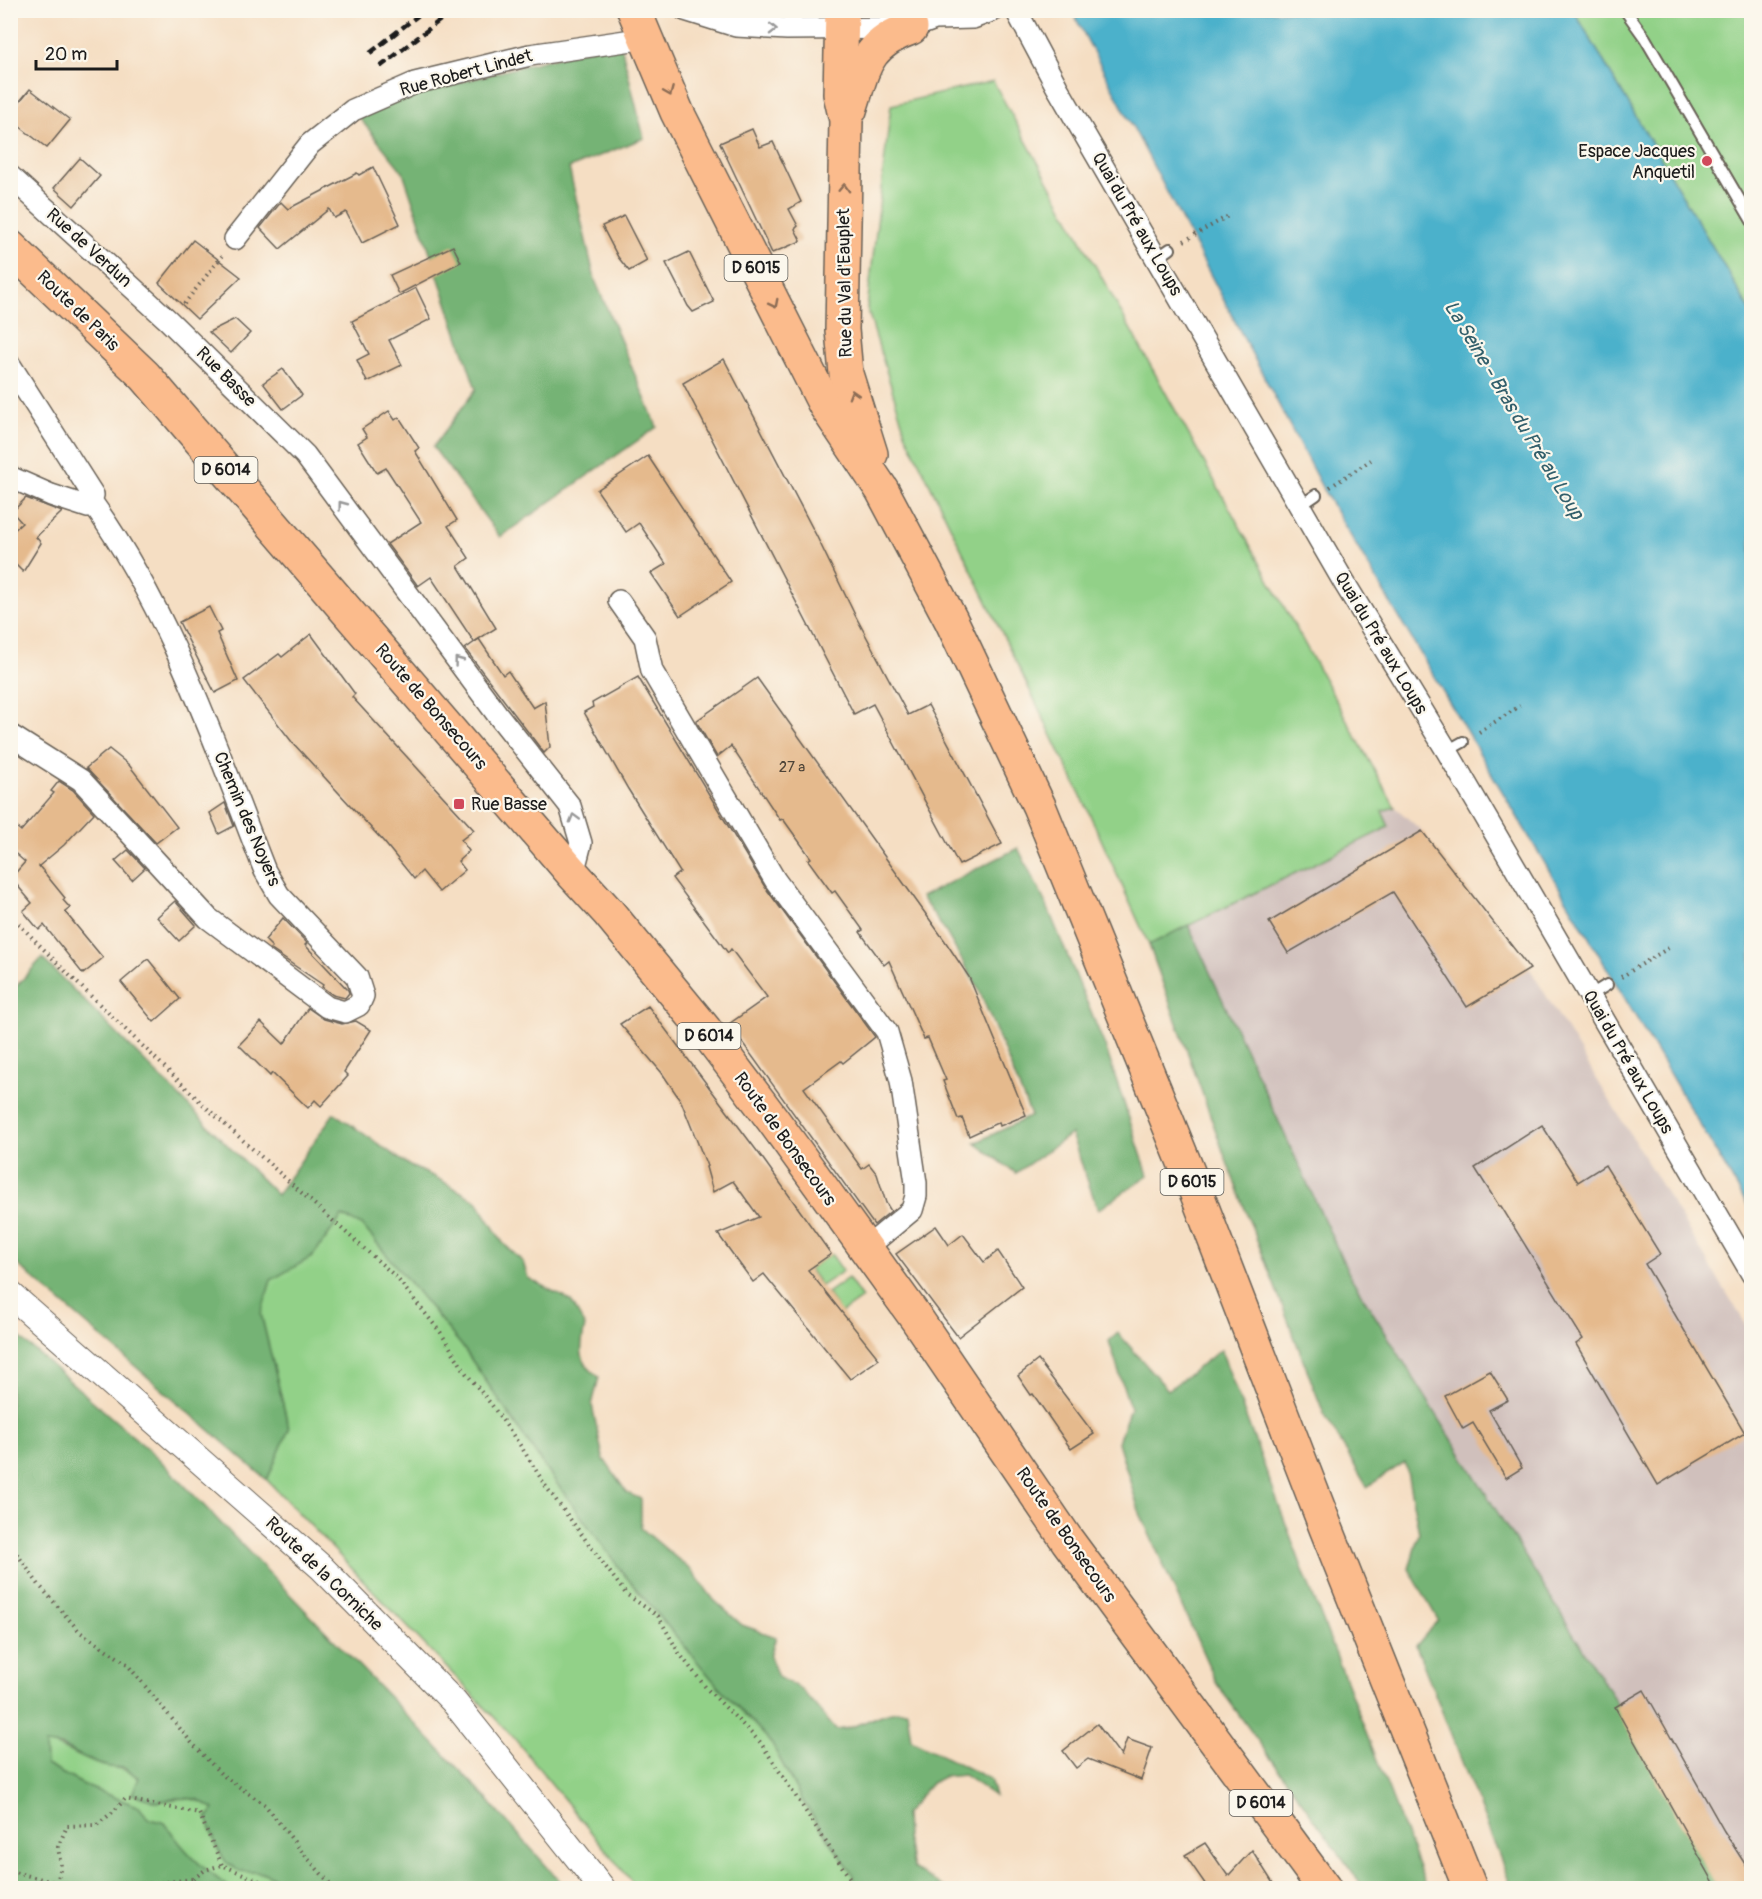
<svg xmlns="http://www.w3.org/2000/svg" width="1762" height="1899" font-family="Pangolin,sans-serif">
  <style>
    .industrial { fill: #d0c0bc }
    .green { fill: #92d188; stroke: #577652; stroke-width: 1.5 }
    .forest { fill: #75b374; stroke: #486848; stroke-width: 1.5 }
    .water { fill: #4cb1cb; stroke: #346674; stroke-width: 1.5 }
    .building { fill: #e5ba8d }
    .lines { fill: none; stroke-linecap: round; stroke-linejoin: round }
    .service-casing { stroke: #686056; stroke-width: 14 }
    .minor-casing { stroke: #686056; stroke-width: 24 }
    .tertiary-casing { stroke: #686056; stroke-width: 28 }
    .primary-casing { stroke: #686056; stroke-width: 36 }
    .path { stroke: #686056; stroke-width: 4; stroke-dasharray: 1.5 4.5; stroke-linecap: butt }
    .service { stroke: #fff; stroke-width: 10 }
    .minor { stroke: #fff; stroke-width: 21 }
    .tertiary { stroke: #fff; stroke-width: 26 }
    .primary { stroke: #fbbb8c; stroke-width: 33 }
    .rail { stroke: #1c1c1c; stroke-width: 4.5; stroke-dasharray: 9 4.5; stroke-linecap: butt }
    .oneway { stroke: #999 }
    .oneway2 { stroke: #8c6c54 }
    .poi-dot { fill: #d1495b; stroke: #fbf7ec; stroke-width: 2 }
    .labels { text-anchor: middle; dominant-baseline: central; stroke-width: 4.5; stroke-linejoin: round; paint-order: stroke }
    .number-label { font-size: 15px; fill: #4e4438 }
    .shield { fill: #fbf7ec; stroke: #5f5e5a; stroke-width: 1.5 }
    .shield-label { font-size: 16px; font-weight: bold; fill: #1c1c1c }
    .street-label { font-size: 18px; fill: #1c1c1c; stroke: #fbf7ec }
    .poi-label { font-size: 18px; fill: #1c1c1c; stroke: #fbf7ec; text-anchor: end }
    .water-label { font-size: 20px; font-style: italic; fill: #325f6b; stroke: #fbf7ec }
  </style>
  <rect width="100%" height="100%" fill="#fbf7ec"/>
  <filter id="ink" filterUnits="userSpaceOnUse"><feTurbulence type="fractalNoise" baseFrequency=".0167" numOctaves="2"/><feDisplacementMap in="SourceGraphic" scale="12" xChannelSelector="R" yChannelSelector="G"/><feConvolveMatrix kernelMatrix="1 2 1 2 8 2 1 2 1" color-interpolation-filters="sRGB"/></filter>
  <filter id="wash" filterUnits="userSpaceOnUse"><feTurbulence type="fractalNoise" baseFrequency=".008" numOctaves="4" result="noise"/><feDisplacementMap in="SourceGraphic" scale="24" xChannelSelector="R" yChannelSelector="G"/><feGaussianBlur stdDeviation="1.35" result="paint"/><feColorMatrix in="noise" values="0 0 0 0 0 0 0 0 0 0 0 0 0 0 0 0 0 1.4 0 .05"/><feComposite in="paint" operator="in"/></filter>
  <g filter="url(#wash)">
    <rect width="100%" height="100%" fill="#f5dec3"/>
    <!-- industrial -->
    <path class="industrial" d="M1395,807L1422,831L1530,969L1751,1333V1888H1732L1350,1276L1188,926L1389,827L1381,811Z"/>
    <!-- green -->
    <g class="green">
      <path d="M1574,11H1751V312Z"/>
      <path d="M993,81L1395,807L1382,811L1389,827L1149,945L1085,804L906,435L867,308L891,105Z"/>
      <path d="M342,1216L362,1225L462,1346L547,1470L623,1573L717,1685L770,1741L802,1800L852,1873L854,1879L852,1888H637L514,1738L267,1480L289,1429L261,1314L271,1279L312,1257Z"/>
      <path d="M831,1254L843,1271L821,1286L809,1269Z"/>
      <path d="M848,1278L862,1298L841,1313L827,1293Z"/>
      <path d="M45,1743C64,1747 79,1757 97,1764C112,1769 123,1766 137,1777C145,1783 151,1794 157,1802C184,1797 191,1795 215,1809L208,1819L212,1829L239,1871L265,1873L292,1888H230L196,1863L180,1846L165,1823L148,1819L139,1807L88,1787L46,1765Z"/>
    </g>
    <!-- forest -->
    <g class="forest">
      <path d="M620,41L644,138L569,168L595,280L657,427L500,537L433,447L476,389L403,172L353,110Z"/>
      <path d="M1018,848L1047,906L1105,1046L1148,1175L1098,1210L1071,1134L1016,1173L975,1143L1031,1116L979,990L945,931L921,897Z"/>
      <path d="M1188,925L1350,1276L1732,1888H1512L1416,1646L1438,1620L1409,1569L1419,1533L1405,1462L1367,1487L1324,1414L1228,1165L1149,945Z"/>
      <path d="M42,958L277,1195L334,1113L410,1166L435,1177L477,1201L503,1243L523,1262L528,1278L571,1301L585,1326C580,1350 577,1361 599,1377L592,1405L603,1458L627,1493L641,1499V1528L693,1572L714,1600L742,1625L776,1637L770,1656L778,1677L801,1689L836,1730C861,1729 882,1708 907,1711L911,1740L990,1779L995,1796L964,1775L943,1777L931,1783L905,1814L906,1837L913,1868L945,1888H852L854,1879L852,1873L802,1800L770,1741L717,1685L623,1573L547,1470L462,1346L362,1225L342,1216L312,1257L271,1280L261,1314L289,1429L267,1480L11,1259V992Z"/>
      <path d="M10,1329L158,1458L477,1788L566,1888H292L265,1873L239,1871L226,1862L218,1850L207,1818L214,1809L197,1799L177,1798L157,1802L132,1794L139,1778L124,1768L108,1767L96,1763L61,1746L45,1744L46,1765L88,1787L139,1807L149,1819L165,1823C185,1853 201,1867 230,1888H11Z"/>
      <path d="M1118,1333L1168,1390L1221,1350L1306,1578L1427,1888H1364L1217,1684L1139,1511L1118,1442L1130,1408L1109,1341Z"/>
    </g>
    <!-- water -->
    <path class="water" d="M1072,11H1574L1751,312V1211L1324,491Z"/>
    <g id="blocks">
      <!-- building -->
      <g class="building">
        <path d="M30,89L70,120L47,148L10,119V113Z"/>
        <path d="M752,129L760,147L773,142L801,202L789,209L798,226L795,229L801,241L772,253L720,143Z"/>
        <path d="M80,158L100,176L74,206L54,188Z"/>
        <path d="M373,167L400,224L362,243L346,212L334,218L329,209L280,249L260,228L281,202L288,209L357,173L359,175Z"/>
        <path d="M624,216L647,261L629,271L618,257L602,226Z"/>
        <path d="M193,240L241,277L197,319L159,283Z"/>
        <path d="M453,246L461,262L399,294L390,275Z"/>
        <path d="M689,252L714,302L693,312L688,306L666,263Z"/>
        <path d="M416,288L431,319L389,340L402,365L367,382L357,360L369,354L352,321Z"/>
        <path d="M235,319L250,333L231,353L209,332Z"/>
        <path d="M724,359L816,535L855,615L908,715L928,705L1002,844L959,865L873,704L854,714L683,383Z"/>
        <path d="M283,369L302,395L283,409L263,383Z"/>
        <path d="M389,411L395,420L399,417L419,448L415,451L457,520L448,526L469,558L458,566L496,628L474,642L431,577L418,586L387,544L421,522L386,468L377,473L358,443L367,437L362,429Z"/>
        <path d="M648,456L731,582L680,616L651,573L666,564L639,523L626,532L597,490Z"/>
        <path d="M26,498L62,512L36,537L41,543L23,572L10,559V534L22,523L12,512Z"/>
        <path d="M209,607L221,631L217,633L238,681L215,693L179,622Z"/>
        <path d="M311,634L355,694L352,697L474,830L461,840L469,851L458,861L465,870L439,892L422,871L414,879L384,842L292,742L244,680L279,654L282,657Z"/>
        <path d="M479,639L503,675L508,671L533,708L545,701L550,747L544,753L465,649Z"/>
        <path d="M638,677L765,887L875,1037L843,1063L841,1061L804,1088L862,1169L869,1164L877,1174L886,1203L891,1211L874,1225L729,1024L767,997L731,949L728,953L672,878L680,872L628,789L584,712L593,707L592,703Z"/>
        <path d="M757,678L945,941L969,977L1026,1115L1000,1126L999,1122L969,1136L962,1118L958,1119L943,1081L946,1080L928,1038L924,1039L889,961L884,965L860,932L863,930L835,891L832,893L808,860L811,858L783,819L780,820L731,746L717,757L696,721Z"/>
        <path d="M109,749L129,765L177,827L156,843L86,768Z"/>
        <path d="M59,781L73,790L94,813L64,845L39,866L65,898L63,900L70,908L65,912L103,958L83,974L44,925L39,930L23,911L32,903L11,878L25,862L10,849V822L21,831L54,793L51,791Z"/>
        <path d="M225,803L234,826L219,834L210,813Z"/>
        <path d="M1422,831L1530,969L1467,1007L1393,892L1288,953L1269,922Z"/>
        <path d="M128,850L145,868L132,880L115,861Z"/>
        <path d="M175,901L196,925L179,941L157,917Z"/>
        <path d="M283,918L307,943L305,945L348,990L349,993L345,998L333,995L322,987L323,985L270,949L272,947L265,940Z"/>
        <path d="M148,959L180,999L154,1022L121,982Z"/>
        <path d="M648,1006L763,1159L831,1254L808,1270L879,1359L850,1379L764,1274L753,1282L718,1234L759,1217L733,1181L713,1192L706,1167L707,1166L681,1101L662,1073L620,1024Z"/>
        <path d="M308,1008L324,1019L342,1024L356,1021L371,1030L344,1072L348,1076L321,1106L315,1100L308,1108L272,1073L270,1076L239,1045L261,1022L284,1044Z"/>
        <path d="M1542,1125L1578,1182L1605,1165L1660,1254L1645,1264L1745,1433L1658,1485L1576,1344L1583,1339L1501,1206H1499L1475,1168Z"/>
        <path d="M936,1226L949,1245L963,1234L984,1262L998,1251L1022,1287L958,1337L896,1254Z"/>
        <path d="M1038,1360L1094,1434L1071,1449L1033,1394L1031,1395L1018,1376Z"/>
        <path d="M1490,1371L1508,1400L1489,1410L1522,1468L1506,1478L1473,1423L1463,1429L1445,1396Z"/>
        <path d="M1644,1690L1724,1831L1752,1875V1888H1717L1615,1707Z"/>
        <path d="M1097,1724L1121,1756L1127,1739L1152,1748L1141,1780L1088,1759L1076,1768L1063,1751Z"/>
        <path d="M1205,1843L1228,1876L1252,1850L1276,1888H1208L1185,1855Z"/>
      </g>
    </g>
  </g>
  <g filter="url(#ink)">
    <use href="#blocks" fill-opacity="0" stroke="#686056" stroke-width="1.5"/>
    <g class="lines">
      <defs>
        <g id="service">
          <path d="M1625,10L1645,38L1752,221"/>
          <path d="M1157,258L1170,249"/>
          <path d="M1300,506L1316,495"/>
          <path d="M1447,751L1463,742"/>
          <path d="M1589,996L1607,985"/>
        </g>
        <g id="minor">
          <path d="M685,10L736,26L787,29L911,28L935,19L973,18L994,10"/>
          <path d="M1016,10L1057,87L1345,584L1447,751L1752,1274"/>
          <path d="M10,176L168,320L305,455L497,714L570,806L581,843L573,874"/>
          <path d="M235,239L310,144L353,110L415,83L530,55L646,38"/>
          <path d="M10,365L93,495L88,507L51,495L10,477"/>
          <path d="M619,601L645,638L652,671L775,880L887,1032L901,1081L916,1183V1196L912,1210L865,1249"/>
          <path d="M10,735L81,780L208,918L327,1007L345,1012L359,1005L363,996L357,977L279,895L265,871C215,745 171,612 91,501"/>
        </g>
        <path id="tertiary" d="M10,1294L321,1567L454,1702L602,1888"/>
        <g id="primary">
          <path d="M634,10L677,112L825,405L882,490L951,620L1039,806L1197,1194L1326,1528L1470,1888"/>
          <path d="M842,10L840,94L846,120L842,330L846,374L871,454"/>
          <path d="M850,110C864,68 864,45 911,28"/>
          <path d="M10,247L145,376L573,874L608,912L705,1030L773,1120L916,1318L1067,1540L1324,1888"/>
        </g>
      </defs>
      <!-- service casing -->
      <use href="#service" class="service-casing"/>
      <!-- minor casing -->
      <use href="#minor" class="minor-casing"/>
      <!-- tertiary casing -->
      <use href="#tertiary" class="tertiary-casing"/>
      <!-- primary casing -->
      <use href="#primary" class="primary-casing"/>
      <!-- path -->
      <g class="path">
        <path d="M1184,241L1230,215"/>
        <path d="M184,304L222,256"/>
        <path d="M1330,487L1371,460"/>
        <path d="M1479,732L1520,706"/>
        <path d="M10,915L68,974L210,1111L396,1277L441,1333L466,1373L491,1404L522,1448L547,1488L626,1594L658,1616L679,1653L707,1689L760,1742L851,1880L849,1888"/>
        <path d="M1621,977L1670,947"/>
        <path d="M10,1544L39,1585L80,1632L126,1663L191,1742L221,1774L265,1805L303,1853L334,1888"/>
        <path d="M10,1871L57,1883L103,1888"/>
        <path d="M193,1879L205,1870L222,1865L276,1888"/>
        <path d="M57,1883L61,1866L58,1847L67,1826L97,1825L114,1811L125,1799L199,1813L222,1865"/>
        <path d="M113,1888L193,1879L194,1888"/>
      </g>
      <!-- service -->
      <use href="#service" class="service"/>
      <!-- minor -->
      <use href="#minor" class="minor"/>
      <!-- tertiary -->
      <use href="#tertiary" class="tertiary"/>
      <!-- primary -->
      <use href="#primary" class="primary"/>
      <!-- rail -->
      <g class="rail">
        <path d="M370,53L425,10"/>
        <path d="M380,67L453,10"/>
      </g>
    </g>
    <!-- one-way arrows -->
    <defs><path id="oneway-chevron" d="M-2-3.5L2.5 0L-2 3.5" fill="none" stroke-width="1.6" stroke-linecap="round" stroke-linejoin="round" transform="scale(1.5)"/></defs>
    <g class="oneway">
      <use href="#oneway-chevron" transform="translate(773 29) rotate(1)"/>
      <use href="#oneway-chevron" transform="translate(342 505) rotate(-127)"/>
      <use href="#oneway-chevron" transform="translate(458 661) rotate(-127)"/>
      <use href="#oneway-chevron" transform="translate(574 818) rotate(-106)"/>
    </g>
    <g class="oneway2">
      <use href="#oneway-chevron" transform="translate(669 92) rotate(67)"/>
      <use href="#oneway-chevron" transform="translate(844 188) rotate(-88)"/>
      <use href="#oneway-chevron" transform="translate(774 304) rotate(63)"/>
      <use href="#oneway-chevron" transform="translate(853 394) rotate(-107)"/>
    </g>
  </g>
  <!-- markers -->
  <g class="poi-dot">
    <circle cx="1707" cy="161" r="6"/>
    <rect x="453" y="798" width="12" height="12" rx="3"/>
  </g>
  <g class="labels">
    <!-- number labels -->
    <g class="number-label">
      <text x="792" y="767">27 a</text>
    </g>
    <!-- shield labels -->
    <g class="shield">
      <rect x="724.5" y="255" width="63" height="26" rx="4.5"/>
      <rect x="194.5" y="457" width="63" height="26" rx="4.5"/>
      <rect x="677.5" y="1023" width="63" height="26" rx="4.5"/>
      <rect x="1160.5" y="1169" width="63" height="26" rx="4.5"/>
      <rect x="1229.5" y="1790" width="63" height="26" rx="4.5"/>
    </g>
    <g class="shield-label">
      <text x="756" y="268">D 6015</text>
      <text x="226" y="470">D 6014</text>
      <text x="709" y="1036">D 6014</text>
      <text x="1192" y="1182">D 6015</text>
      <text x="1261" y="1803">D 6014</text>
    </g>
    <!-- street labels -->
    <g class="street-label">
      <text transform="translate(466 73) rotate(-15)">Rue Robert Lindet</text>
      <text transform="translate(1137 224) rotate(60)">Quai du Pré aux Loups</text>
      <text transform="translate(89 248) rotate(42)">Rue de Verdun</text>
      <text transform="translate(845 283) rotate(-91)">Rue du Val d'Eauplet</text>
      <text transform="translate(78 311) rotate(44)">Route de Paris</text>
      <text transform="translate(226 377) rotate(45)">Rue Basse</text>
      <text transform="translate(1381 643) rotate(59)">Quai du Pré aux Loups</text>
      <text transform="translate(431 707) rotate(49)">Route de Bonsecours</text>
      <text transform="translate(247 819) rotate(67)">Chemin des Noyers</text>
      <text transform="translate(1628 1062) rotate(60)">Quai du Pré aux Loups</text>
      <text transform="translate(785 1139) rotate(54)">Route de Bonsecours</text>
      <text transform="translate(1066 1535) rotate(55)">Route de Bonsecours</text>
      <text transform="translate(324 1574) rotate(44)">Route de la Corniche</text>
    </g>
    <!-- poi labels -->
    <g class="poi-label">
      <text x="1695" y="151">Espace Jacques<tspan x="1695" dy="21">Anquetil</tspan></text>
      <text x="471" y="804" text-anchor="start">Rue Basse</text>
    </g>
    <!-- water labels -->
    <g class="water-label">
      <text transform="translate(1514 410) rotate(59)">La Seine - Bras du Pré au Loup</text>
    </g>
  </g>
  <!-- margin -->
  <rect width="1762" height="1899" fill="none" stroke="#fbf7ec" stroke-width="36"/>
  <!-- scale -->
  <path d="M36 60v9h81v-9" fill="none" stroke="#1c1c1c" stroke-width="3"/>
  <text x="45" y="60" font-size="18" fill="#1c1c1c" stroke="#fbf7ec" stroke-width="4.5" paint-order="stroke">20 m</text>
</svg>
